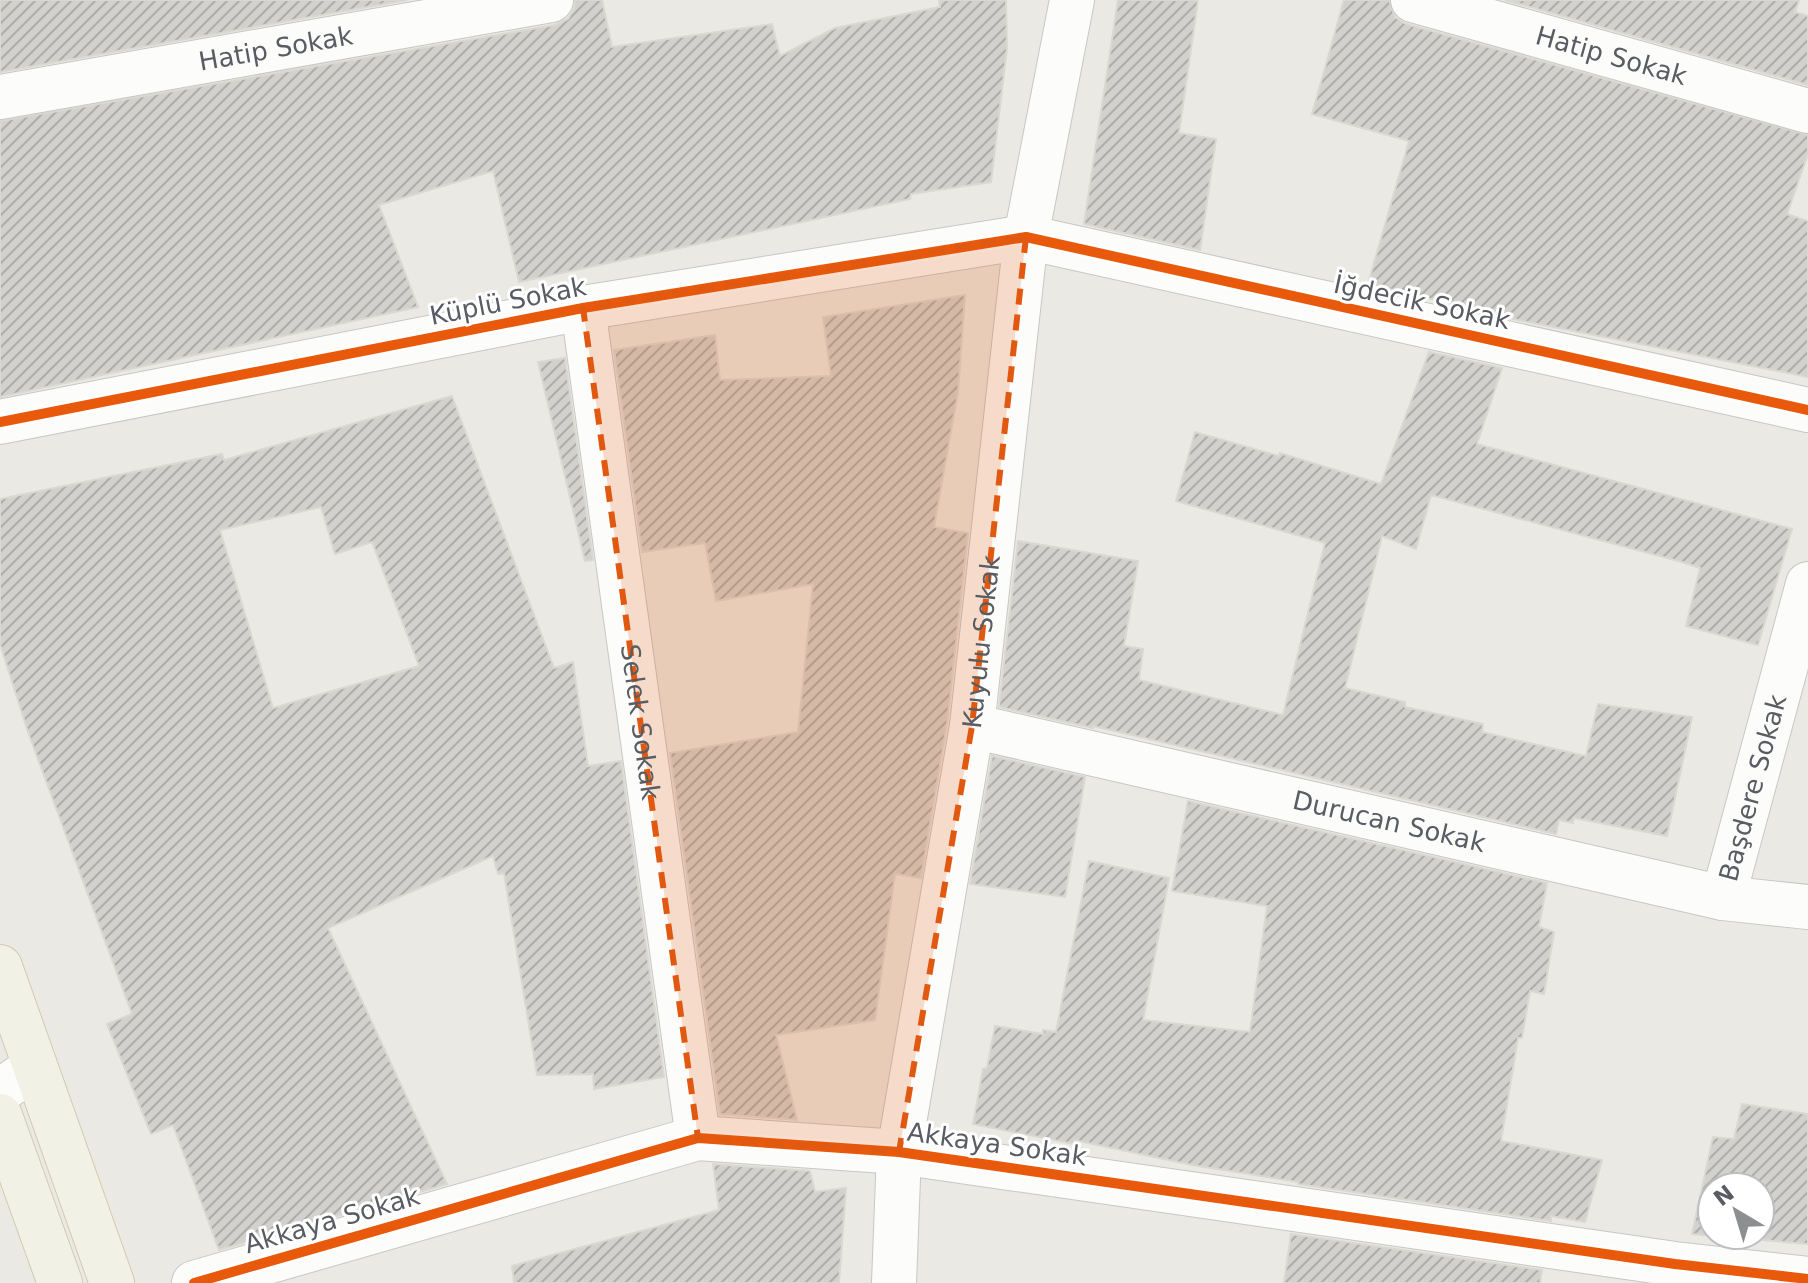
<svg xmlns="http://www.w3.org/2000/svg" width="1808" height="1283" font-family="'DejaVu Sans',sans-serif">
  <style>
    .building { fill: url(#building-hatch); stroke: #dad8d2; stroke-width: 2; fill-rule: evenodd }
    .lines { fill: none; stroke-linecap: round; stroke-linejoin: round }
    .minor-casing { stroke: #c7c7c6; stroke-width: 46 }
    .major-casing { stroke: #d3cbaf; stroke-width: 46 }
    .minor { stroke: #fcfcfb; stroke-width: 44 }
    .major { stroke: #f2f1e6; stroke-width: 44 }
    .cycleway-casing { stroke: #fff; stroke-width: 15 }
    .cycleway { stroke: #e8590c; stroke-width: 10 }
    .marked { fill: #e15910; fill-opacity: 0.2; stroke: #e15910; stroke-width: 6; stroke-dasharray: 16 10; stroke-linejoin: round }
    .labels { text-anchor: middle; dominant-baseline: central; stroke-width: 6; stroke-linejoin: round; paint-order: stroke }
    .street-label { font-size: 26px; fill: #595d63; stroke: #fff }
  </style>
  <defs>
    <pattern id="building-hatch" width="6" height="6" patternUnits="userSpaceOnUse" patternTransform="scale(2)"><rect width="6" height="6" fill="#d2d1cd"/><path d="M-1 1l2-2M0 6l6-6M5 7l2-2" fill="none" stroke="#adadaa"/></pattern>
  </defs>
  <rect width="100%" height="100%" fill="#eae9e3"/>
  <!-- building -->
  <g class="building">
    <path d="M0,0H407L0,72Z"/>
    <path d="M575,0H602L612,47L772,24L780,56L835,28L940,7L939,0H1006L1007,48L991,182L911,194L910,199L519,282L493,171L379,205L418,307L0,397V121L555,25L568,19L574,9Z"/>
    <path d="M1118,0H1198L1179,133L1216,139L1200,250L1084,224Z"/>
    <path d="M1344,0H1389L1395,17L1406,24L1808,135V154L1787,214L1808,221V377L1518,320L1368,284L1409,141L1312,114Z"/>
    <path d="M1505,0H1799L1795,12L1808,16V85Z"/>
    <path d="M965,295L958,392L934,527L968,533L947,723L921,878L895,874L875,1020L776,1035L797,1120L720,1114L670,753L798,732L813,584L716,601L705,543L642,552L614,350L715,335L720,380L831,376L823,317Z"/>
    <path d="M1429,352L1502,368L1477,444L1792,529L1758,645L1686,626L1700,568L1682,562L1431,495L1416,549L1382,536L1345,688L1405,702V707L1483,724L1482,732L1586,756L1598,704L1692,717L1667,836L1574,818L1573,823L1559,820L1556,834L1093,726V728L999,707L1018,541L1138,561L1124,646L1143,649L1139,680L1283,715L1325,543L1176,501L1195,432L1279,456L1280,453L1381,484Z"/>
    <path d="M565,358L593,560L585,561L538,362Z"/>
    <path d="M452,396L554,668L573,662L588,766L621,761L664,1077L594,1089L593,1074L537,1075L504,873L498,874L493,856L328,928L447,1184L219,1250L173,1125L151,1134L107,1024L132,1014L28,732L0,644V499L222,454L224,460ZM321,507L335,554L372,542L419,666L273,708L220,530Z"/>
    <path d="M992,756L1085,777L1065,897L970,884Z"/>
    <path d="M1188,801L1547,883L1539,927L1554,932L1544,994L1530,991L1522,1038H1518L1501,1141L1602,1160L1585,1222L1551,1216V1221L1298,1184V1182L1192,1165L1074,1140V1144L973,1124L983,1069L987,1068L995,1026L1043,1034V1030L1056,1032L1089,861L1169,878L1143,1020L1250,1032L1267,906L1172,891Z"/>
    <path d="M1742,1104L1808,1114V1244L1692,1234L1713,1137L1734,1139ZM1712,1187H1760V1235H1712Z"/>
    <path d="M713,1164L810,1171L815,1192L846,1188L839,1283H514L512,1266L719,1210Z"/>
    <path d="M1291,1234L1542,1270L1540,1283H1284Z"/>
  </g>
  <g class="lines">
    <defs>
      <g id="minor">
        <path id="s1" d="M1413,0L1808,111"/>
        <path id="s2" d="M0,97L551,0"/>
        <path id="s3" d="M583,308L698,1138"/>
        <path d="M0,422L583,308L1026,237L1808,410"/>
        <path id="s4" d="M972,726L1723,898L1808,907"/>
        <path id="s5" d="M1723,898L1808,584"/>
        <path d="M0,1091L35,1067"/>
        <path d="M194,1283L698,1138L899,1152L1675,1264L1808,1279"/>
        <path id="s6" d="M894,1283L899,1152L972,726L1026,237L1072,0"/>
      </g>
      <g id="major">
        <path d="M0,967L112,1283"/>
        <path d="M0,1116L60,1283"/>
      </g>
    </defs>
    <!-- minor casing -->
    <use href="#minor" class="minor-casing"/>
    <!-- major casing -->
    <use href="#major" class="major-casing"/>
    <!-- minor -->
    <use href="#minor" class="minor"/>
    <!-- major -->
    <use href="#major" class="major"/>
    <defs>
      <g id="cycleway">
        <path d="M0,422L583,308L1026,237L1808,410"/>
        <path d="M194,1283L698,1138L899,1152L1675,1264L1808,1279"/>
      </g>
    </defs>
    <!-- cycleway casing -->
    <use href="#cycleway" class="cycleway-casing"/>
    <!-- cycleway -->
    <use href="#cycleway" class="cycleway"/>
  </g>
  <!-- marked area -->
  <path class="marked" d="M1026,237L972,726L899,1152L698,1138L583,308Z"/>
  <g class="labels">
    <!-- street labels -->
    <g class="street-label">
      <text stroke="none"><textPath href="#s2" startOffset="280">Hatip Sokak</textPath></text>
      <text stroke="none"><textPath href="#s1" startOffset="206">Hatip Sokak</textPath></text>
      <text transform="translate(508 301) rotate(-11)">Küplü Sokak</text>
      <text transform="translate(1422 302) rotate(12)">İğdecik Sokak</text>
      <text stroke="none"><textPath href="#s6" startOffset="648">Kuyulu Sokak</textPath></text>
      <text stroke="none"><textPath href="#s3" startOffset="418">Selek Sokak</textPath></text>
      <text stroke="none"><textPath href="#s5" startOffset="114">Başdere Sokak</textPath></text>
      <text stroke="none"><textPath href="#s4" startOffset="428">Durucan Sokak</textPath></text>
      <text transform="translate(997 1144) rotate(8)">Akkaya Sokak</text>
      <text transform="translate(332 1220) rotate(-16)">Akkaya Sokak</text>
    </g>
  </g>
  <!-- north arrow -->
  <g transform="translate(1736 1211) rotate(322)"><circle r="38" fill="#ffffff" stroke="#bdbec1" stroke-width="2"/>
  <path d="M0-6L14 30L0 20L-14 30Z" fill="#8c8e90"/>
  <text y="-12" font-size="22" font-weight="bold" text-anchor="middle" fill="#595d63">N</text>
  </g>
</svg>
